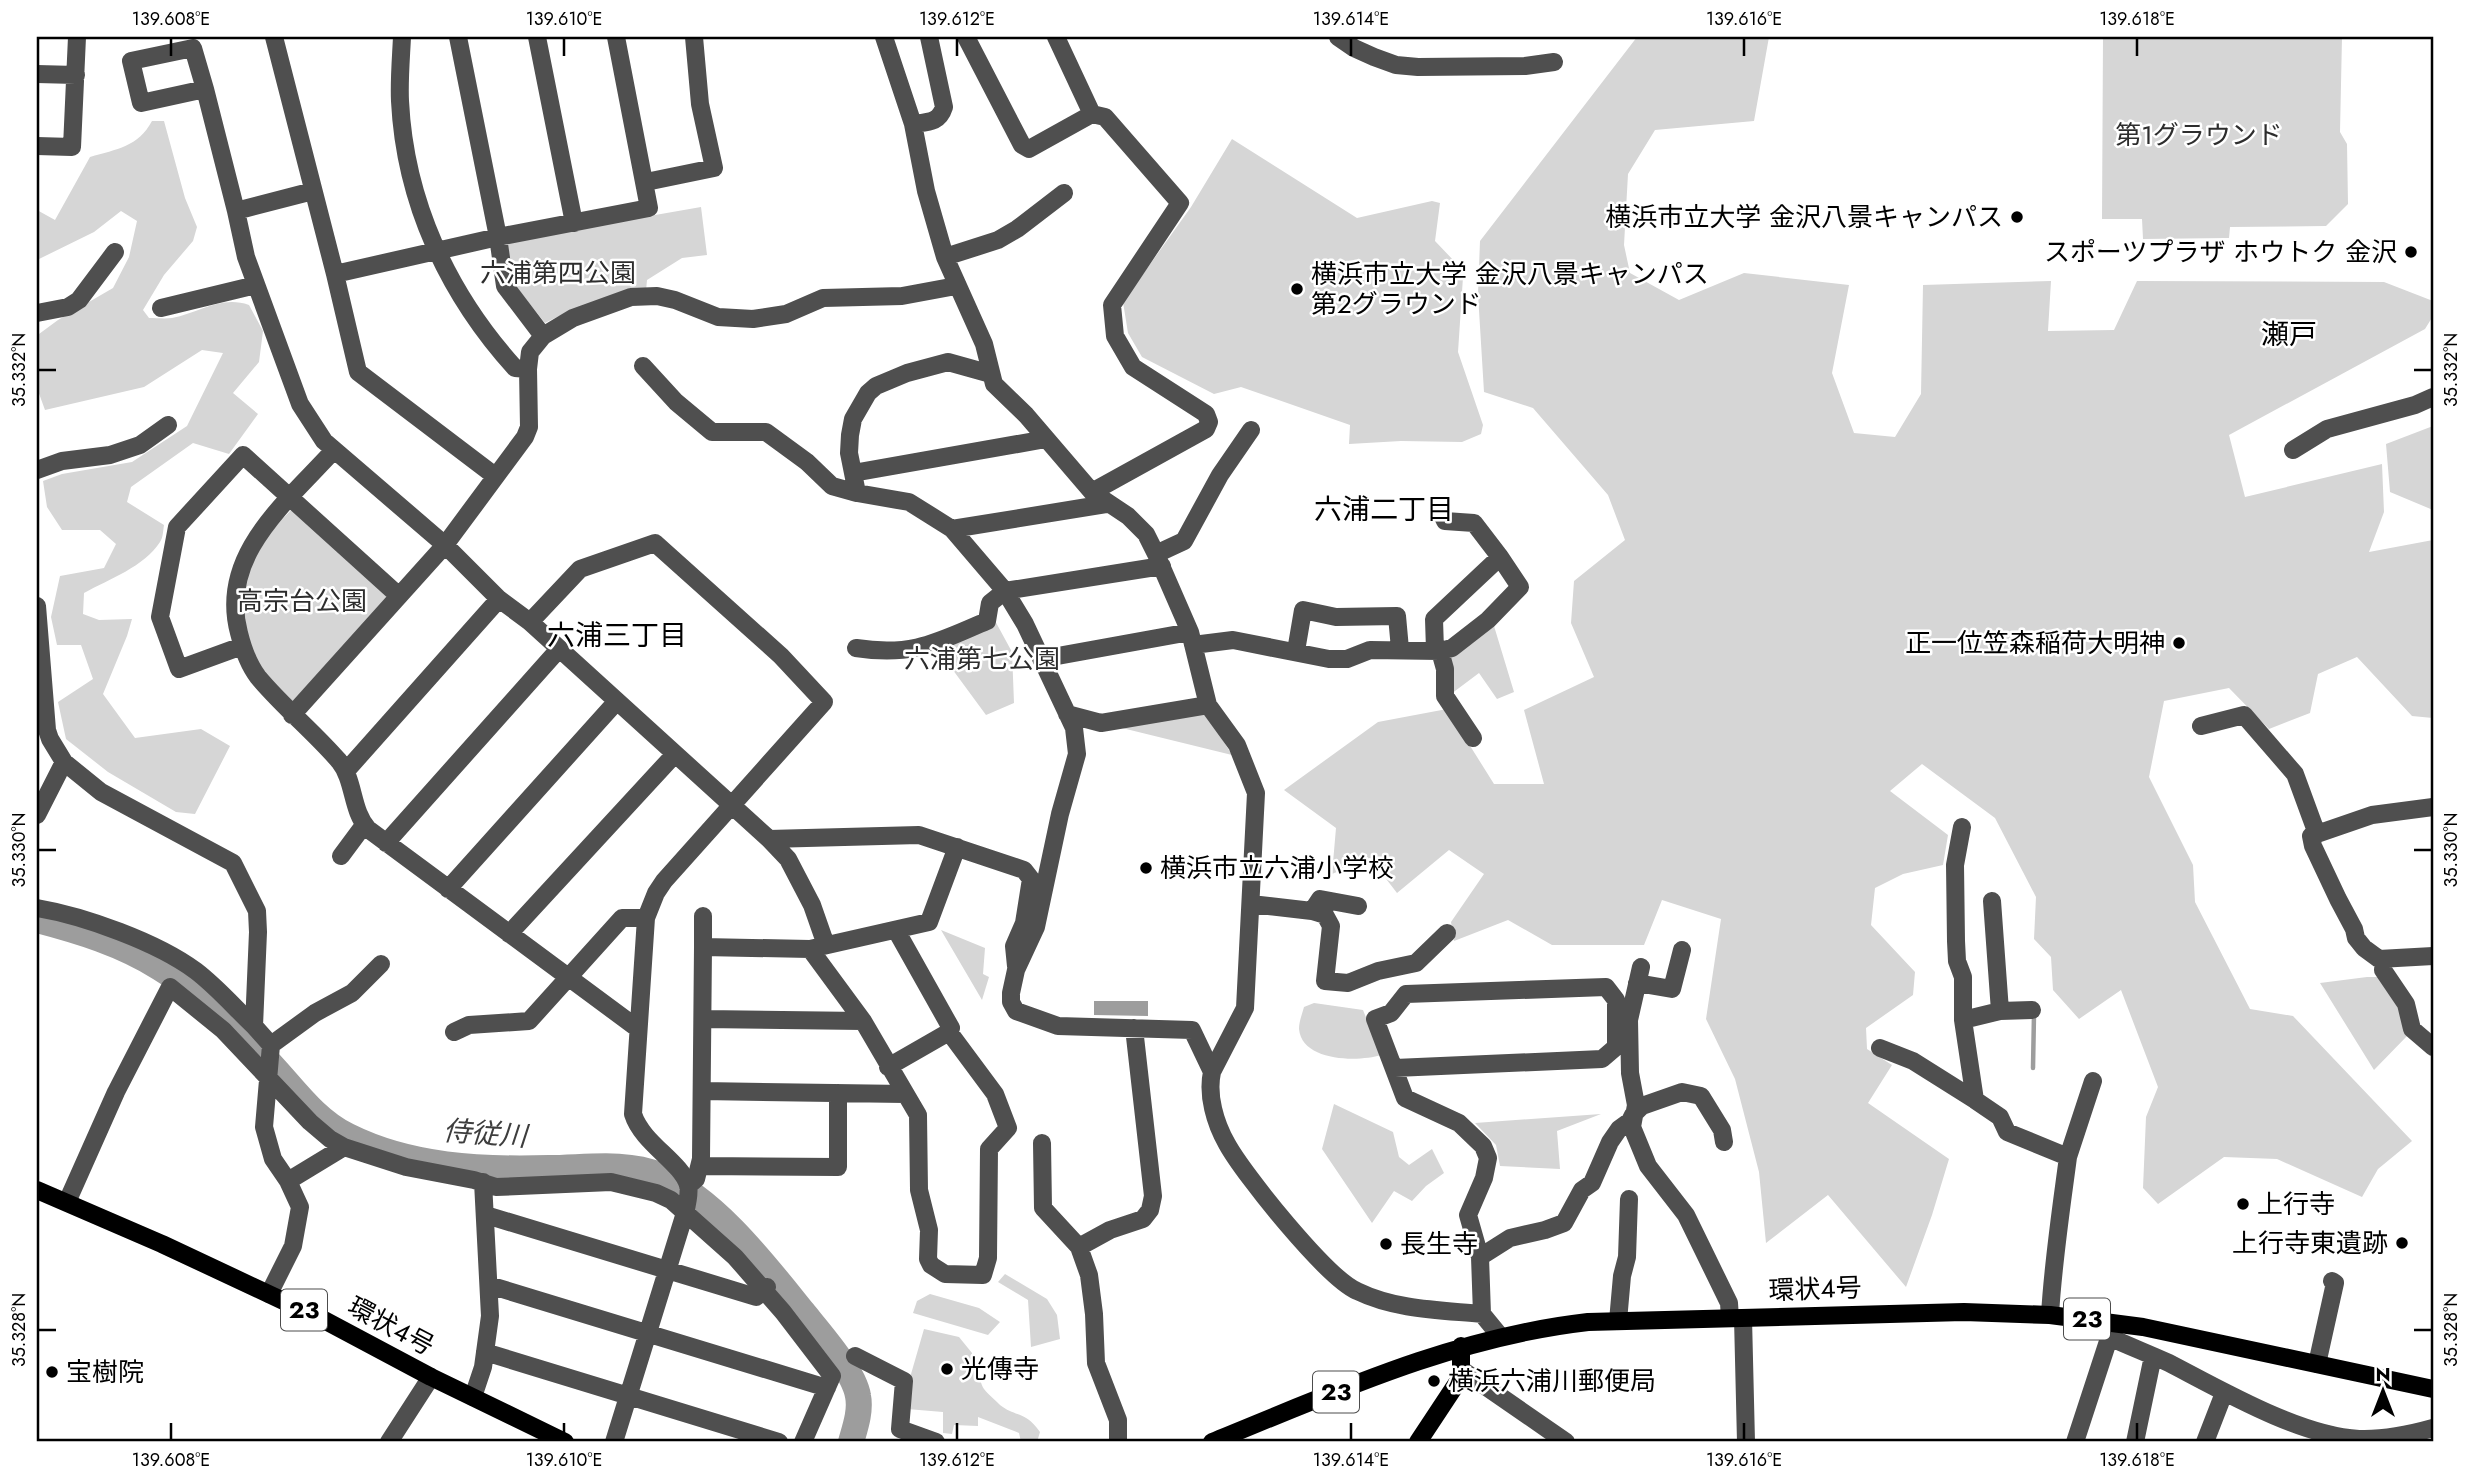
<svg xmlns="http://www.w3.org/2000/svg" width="2470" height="1479" font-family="Jost,'Noto Sans JP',sans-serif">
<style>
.green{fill:#d6d6d6}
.water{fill:#9d9d9d}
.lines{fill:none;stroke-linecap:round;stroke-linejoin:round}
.stream{stroke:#9d9d9d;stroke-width:4.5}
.river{stroke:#9d9d9d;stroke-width:26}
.minor{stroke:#4f4f4f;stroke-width:18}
.major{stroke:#000;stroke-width:18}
.ticks{fill:none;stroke:#000;stroke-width:2.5}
.poi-dot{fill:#000;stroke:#fff;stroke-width:2.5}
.labels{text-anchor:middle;stroke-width:5;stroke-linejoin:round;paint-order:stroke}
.shield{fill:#fff;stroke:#4c4c4c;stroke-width:2}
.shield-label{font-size:24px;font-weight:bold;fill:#000}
.park-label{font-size:26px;fill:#2d2d2d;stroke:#fff}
.poi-label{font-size:26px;fill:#000;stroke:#fff;text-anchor:start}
.street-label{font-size:26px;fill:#000;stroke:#fff}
.neighbourhood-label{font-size:28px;fill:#000;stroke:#fff}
.water-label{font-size:28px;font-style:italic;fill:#3e3e3e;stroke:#fff}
.neatline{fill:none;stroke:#000;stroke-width:2.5}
.ticks-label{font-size:18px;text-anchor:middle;fill:#000}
</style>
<rect width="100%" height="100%" fill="#fff"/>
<path class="green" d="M1637,37H1769L1754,121L1655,130L1628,174L1624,245L1630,273L1679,300L1744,273L1849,285L1832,373L1854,433L1895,437L1921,394L1923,285L2051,281L2048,331L2114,330L2137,281L2384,282L2433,301V316L2425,329L2229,435L2245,497L2382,464L2384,512L2369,552L2433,540V718L2412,716L2357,657L2318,674L2310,713L2269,729L2229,688L2164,701L2149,777L2193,865L2195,902L2250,1009L2293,1016L2412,1141L2378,1169L2362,1197L2277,1159L2224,1157L2158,1204L2143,1188L2146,1117L2158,1087L2121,990L2079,1019L2053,990L2051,957L2034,939L2036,897L1995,818L1922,764L1890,791L1948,835L1943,865L1903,874L1875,888L1871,925L1915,972L1913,995L1866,1028L1867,1049L1892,1065L1868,1103L1949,1159L1932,1215L1906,1287L1828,1195L1766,1243L1759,1172L1735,1079L1706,1019L1721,919L1662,900L1644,945H1552L1508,920L1454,941L1451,922L1484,874L1449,850L1397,893L1370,858L1332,874L1336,828L1284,790L1378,722L1447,709L1494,784H1544L1524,710L1594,677L1571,623L1574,581L1625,540L1608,495L1533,408L1484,392L1478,294L1480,241Z
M2103,37H2342L2340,132L2347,144L2348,204L2326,226L2230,227L2229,238L2143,239L2142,219H2102Z
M152,121H164L185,198L197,227L193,241L164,275L143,310L149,318C156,318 165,319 172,318C199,313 221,295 249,305L263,331L259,362L233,393L258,414L229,454L193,443L131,487L127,502L164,525C163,531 163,538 160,542C144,567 109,579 84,593L83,614L99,620L132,619L127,636L103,694L135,738L201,729L230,746L195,814L176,812L108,772L66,739L58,702L93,679L81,645H57L51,617L60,576L104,568L116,544L100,530H62L47,507L43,481L62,474L132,462L187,426L223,353L202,350L144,387L45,410L37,388V345L39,334L58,320L113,288L129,257L137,221L121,211L94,232L37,260V210L55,220L90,157C117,149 138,147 152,121Z
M1232,139L1357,218L1432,201L1440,203L1435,241L1456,263L1463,277L1458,352L1483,425L1481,434L1462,442L1401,441L1349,444L1350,425L1241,387L1214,394L1142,357L1128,333L1123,302L1191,207Z
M701,207L707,255L682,258L647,280L646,291C611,298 577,306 545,323L514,284L506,241Z
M2433,426V510L2390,492L2386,444Z
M292,509L389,596L290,704C275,686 259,668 249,646C236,615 242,574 260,546C268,533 281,521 292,509Z
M993,617L1012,652L1014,703L986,715L936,647Z
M1494,626L1514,692L1497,699L1479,673L1451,694L1450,658Z
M1204,710L1232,755L1122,728Z
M941,930L985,948L983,974L989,977L982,1000Z
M2367,977H2380L2401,1007L2408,1035L2374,1070L2320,983Z
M1314,1003L1363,1010L1381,1055C1359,1062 1302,1062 1299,1029C1299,1022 1302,1014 1304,1007Z
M1334,1104L1393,1132L1399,1157L1409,1165L1432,1149L1444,1173L1426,1186L1412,1201L1394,1191L1372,1223L1322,1149Z
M1601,1114L1557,1131L1560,1169L1500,1166L1496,1145L1475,1123Z
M1005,1274L1047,1299L1057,1315L1060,1339L1031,1347L1028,1300L998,1282Z
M930,1294L979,1308L1000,1322L988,1335L913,1313L917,1301Z
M924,1329L959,1337L972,1353L971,1366C983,1375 978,1379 984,1389C988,1394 995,1400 1000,1405C1015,1417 1026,1411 1040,1432L1037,1442H1021L1019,1433L978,1417V1426L954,1425L952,1434L943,1433V1412L907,1409L909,1381Z"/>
<path class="water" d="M1094,1001H1148V1016L1094,1015Z"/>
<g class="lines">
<path class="stream" d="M2033,1068L2034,1014"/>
<path class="river" d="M37,920C79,931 122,944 160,968C188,985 212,1010 236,1032C244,1040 253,1045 260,1053C289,1081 311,1118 348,1136C410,1167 481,1170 549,1168C584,1168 626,1161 659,1175C716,1200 765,1265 803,1312C819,1332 854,1371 858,1396C861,1411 855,1428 851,1442"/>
<path class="minor" d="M274,37L335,274L358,372L495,476
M458,37L498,237L505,286L543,336
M537,37L574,223
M884,37L913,124L926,191L945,257L984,344L994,384L1026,415L1092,492L1128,516L1146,534L1156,554L1190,632L1208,705L1237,745L1256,793L1245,1008L1212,1072C1207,1095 1215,1123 1227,1144C1244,1175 1327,1278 1357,1291C1396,1310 1440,1310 1482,1314
M966,37L1022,145L1029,149L1092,114
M1056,37L1092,114L1105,117L1180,203L1112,305L1115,336L1133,367L1206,414L1209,422L1206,429L1092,492
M1338,37L1354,48L1374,57L1396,65L1418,67L1525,66L1554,62
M37,74L76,75
M205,89L141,103L131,61L193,48L205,89L236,211L246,257L300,404L324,441L445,545L499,599L530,622L769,839L788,859L812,905L826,945
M913,124C928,122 939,123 944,107L929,37
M37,146L72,147L77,37
M646,182L714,168L700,104L694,37
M236,211L313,191
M945,257L998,240L1017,229L1064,193
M335,274L498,237L649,208L616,37
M161,308L256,285
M37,313L68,307L79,300L115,252
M643,366L676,402L712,432H766L807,462L832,486L857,493
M528,369L530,352L543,336L573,318L631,297L657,296L675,300L718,317L753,319L786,314L823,298L902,296L956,286
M991,374L948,362L907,373L876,386L868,393L853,419L850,435L849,453L857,493L909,502L952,529L1005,591L1025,624L1074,728L1077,754L1060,814L1036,927L1016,970L1011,993V1002L1016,1011L1058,1026L1192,1030L1212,1072
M334,450C287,502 218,555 239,633C243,649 248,664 258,677C283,707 314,732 339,761C355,781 351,810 368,829L637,1028
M2293,450L2327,429L2415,405L2433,397
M37,470L62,461L110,455L140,445L168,425
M853,473L1046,439
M1438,506L1445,521L1474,523L1500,557
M952,529L1106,504
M1156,554L1184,541L1220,475L1251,430
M37,606L47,730L50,739L64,762L101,792L233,863L257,911L258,932L254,1026L271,1045L264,1127L273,1159L288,1181L300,1207L293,1246L269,1294
M530,622L580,569L655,543L781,656L824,702L664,881L656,893L646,918L633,1114C642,1143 681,1162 688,1185C690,1193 687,1205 685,1213L614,1442
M1193,645L1233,640L1329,659H1347L1370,650L1440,651L1452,648L1488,620L1520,587L1500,557L1434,619L1435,650
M242,646L179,669L160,617L177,527L243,455L399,596
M856,648C913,657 937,642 987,621L990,603L1005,591L1162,566
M1296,651L1303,610L1336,617L1397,616L1400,649
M1440,651L1445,669V696L1473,738
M1041,659L1190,632
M1067,714L1101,723L1208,705
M292,715L445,545L525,437L529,427L528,369L515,368C448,294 405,202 400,101C399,80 401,58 402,37
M2201,726L2244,715L2295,774L2317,834
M346,771L499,599
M2433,807L2372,815L2311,836L2313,846L2338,899L2354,929L2356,938L2364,948L2379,959L2433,956
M37,815L64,762
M1962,827L1955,865L1956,941L1957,961L1963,977V1020L1975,1100L2000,1117L2007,1132L2068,1157C2061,1210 2053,1262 2050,1315
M769,839L919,835L1024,870L1031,879L1024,923L1014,946L1016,966
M386,843L559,649
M341,856L364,825
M448,889L617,701
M1251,904L1312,911L1325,915L1331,926L1325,981L1348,983L1378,971L1416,963L1447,933
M37,908C84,916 157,942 196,971C217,987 235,1008 254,1026
M1312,911L1320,899L1358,906
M896,930L951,1028L949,1032
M509,934L675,754
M703,947V916
M810,949L863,1021L918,1115L919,1190L929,1230L928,1259L931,1265L945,1274L983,1275L988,1258L989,1149L1008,1128L995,1094L949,1032L888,1067
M2384,959L2383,970L2406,1004L2412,1029L2433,1047
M1641,967L1629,1020L1630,1073L1636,1105L1632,1127L1648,1166L1686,1215L1729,1303L1730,1318
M1637,983L1672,989L1682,950
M2000,1011L2032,1010
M703,1019L863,1021
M1963,1020L2000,1011L1992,901
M454,1032L469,1025L529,1021L622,918H646
M271,1045L315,1013L352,993L381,964
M1880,1048L1913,1061L1975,1100
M1395,1068L1602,1059L1616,1047V1000L1606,987L1406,994L1391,1013L1375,1019L1405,1098L1459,1123L1483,1146L1488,1158L1484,1178L1468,1215L1480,1257L1482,1314L1500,1336
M702,1091L905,1094
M1042,1143L1043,1208L1079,1247
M2068,1157L2093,1081
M700,1166L838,1167V1093
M288,1181L344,1147
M688,1186L696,1179L701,1159L703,947L810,949L929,922L957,847
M67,1202L116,1092L170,987L223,1030L310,1122L330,1139L344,1147L406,1167L474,1180L496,1187L611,1182L656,1193L671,1200L735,1257L783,1312L832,1376L803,1442
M486,1215L756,1297L767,1287
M1480,1257L1510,1238L1545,1230L1564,1223L1582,1190L1592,1183L1610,1142L1619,1129L1630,1121L1633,1115L1642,1106L1682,1092L1701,1096L1722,1130L1724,1142
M489,1285L827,1388
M1743,1318L1746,1442
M1618,1321L1622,1276L1627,1257L1629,1199
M2109,1337C2129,1346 2149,1354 2169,1363C2221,1390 2300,1436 2359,1439C2385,1440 2408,1435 2433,1428
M485,1352L779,1442
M855,1356L904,1381L900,1429L936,1442
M2317,1364L2335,1283L2332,1281
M1462,1370L1566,1442
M473,1397L483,1367L490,1316L483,1182
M389,1442L431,1377
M1118,1442V1420L1096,1363L1094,1314L1089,1275L1079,1247L1110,1230L1143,1219L1150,1210L1153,1196L1134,1028
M2075,1442L2112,1329
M2135,1442L2153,1356
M2205,1442L2224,1393"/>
<path class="major" d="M37,1190L162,1244L324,1320L431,1377L565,1442
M1212,1442C1335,1392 1455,1337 1588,1322L1964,1312L2050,1315L2143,1327L2433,1389
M1418,1442L1461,1377V1346"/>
</g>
<path class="ticks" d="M171,38V56M564,38V56M957,38V56M1351,38V56M1744,38V56M2137,38V56M38,370H56M2414,370H2432M38,850H56M2414,850H2432M38,1330H56M2414,1330H2432M171,1423V1440M564,1423V1440M957,1423V1440M1351,1423V1440M1744,1423V1440M2137,1423V1440"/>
<g class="poi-dot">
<circle cx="2017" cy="217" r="7"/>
<circle cx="2411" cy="252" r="7"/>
<circle cx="1297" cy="289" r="7"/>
<circle cx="2179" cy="643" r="7"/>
<circle cx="1146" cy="868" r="7"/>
<circle cx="2243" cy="1204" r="7"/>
<circle cx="2402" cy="1243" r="7"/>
<circle cx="1386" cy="1244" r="7"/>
<circle cx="947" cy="1369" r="7"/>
<circle cx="52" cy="1372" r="7"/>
<circle cx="1434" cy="1381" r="7"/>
</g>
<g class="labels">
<g class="shield">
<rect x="281" y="1289.5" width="46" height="41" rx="5"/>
<rect x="2064" y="1298.5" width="46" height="41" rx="5"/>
<rect x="1313" y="1371.5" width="46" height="41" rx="5"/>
</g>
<g class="shield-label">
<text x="304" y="1318">23</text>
<text x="2087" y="1327">23</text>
<text x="1336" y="1400">23</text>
</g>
<g class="park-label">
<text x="2199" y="144">第1グラウンド</text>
<text x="558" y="282">六浦第四公園</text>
<text x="302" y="610">高宗台公園</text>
<text x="982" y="668">六浦第七公園</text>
</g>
<g class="poi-label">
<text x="2003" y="226" text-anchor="end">横浜市立大学 金沢八景キャンパス</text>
<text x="2397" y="261" text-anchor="end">スポーツプラザ ホウトク 金沢</text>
<text x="1311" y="283">横浜市立大学 金沢八景キャンパス<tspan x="1311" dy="30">第2グラウンド</tspan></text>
<text x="2165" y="652" text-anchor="end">正一位笠森稲荷大明神</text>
<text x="1160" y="877">横浜市立六浦小学校</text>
<text x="2257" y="1213">上行寺</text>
<text x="2388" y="1252" text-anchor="end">上行寺東遺跡</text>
<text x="1400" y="1253">長生寺</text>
<text x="961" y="1378">光傳寺</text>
<text x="66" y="1381">宝樹院</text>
<text x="1448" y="1390">横浜六浦川郵便局</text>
</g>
<g class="street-label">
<text transform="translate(1815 1289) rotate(-2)" y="9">環状4号</text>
<text transform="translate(391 1326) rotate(28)" y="9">環状4号</text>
</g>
<g class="neighbourhood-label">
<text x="2289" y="344">瀬戸</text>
<text x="1384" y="519">六浦二丁目</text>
<text x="617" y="645">六浦三丁目</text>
</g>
<g class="water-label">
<text transform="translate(485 1133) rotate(4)" y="10">侍従川</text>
</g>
</g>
<rect width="2470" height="1479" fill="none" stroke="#ffffff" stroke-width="77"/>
<g transform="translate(2383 1391)" stroke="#ffffff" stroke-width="5" paint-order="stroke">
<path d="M0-5L12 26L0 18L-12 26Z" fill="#000000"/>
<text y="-10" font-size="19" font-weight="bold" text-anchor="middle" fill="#000000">N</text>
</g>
<rect x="38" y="38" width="2394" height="1402" class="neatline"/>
<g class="ticks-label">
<text x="171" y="25">139.608°E</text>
<text x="564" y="25">139.610°E</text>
<text x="957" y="25">139.612°E</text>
<text x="1351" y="25">139.614°E</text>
<text x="1744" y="25">139.616°E</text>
<text x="2137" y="25">139.618°E</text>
<text transform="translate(19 370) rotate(-90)" y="6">35.332°N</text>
<text transform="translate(2451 370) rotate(-90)" y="6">35.332°N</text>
<text transform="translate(19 850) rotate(-90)" y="6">35.330°N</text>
<text transform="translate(2451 850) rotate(-90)" y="6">35.330°N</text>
<text transform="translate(19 1330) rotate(-90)" y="6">35.328°N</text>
<text transform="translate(2451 1330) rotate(-90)" y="6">35.328°N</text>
<text x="171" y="1466">139.608°E</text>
<text x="564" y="1466">139.610°E</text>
<text x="957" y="1466">139.612°E</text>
<text x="1351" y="1466">139.614°E</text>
<text x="1744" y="1466">139.616°E</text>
<text x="2137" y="1466">139.618°E</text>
</g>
</svg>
